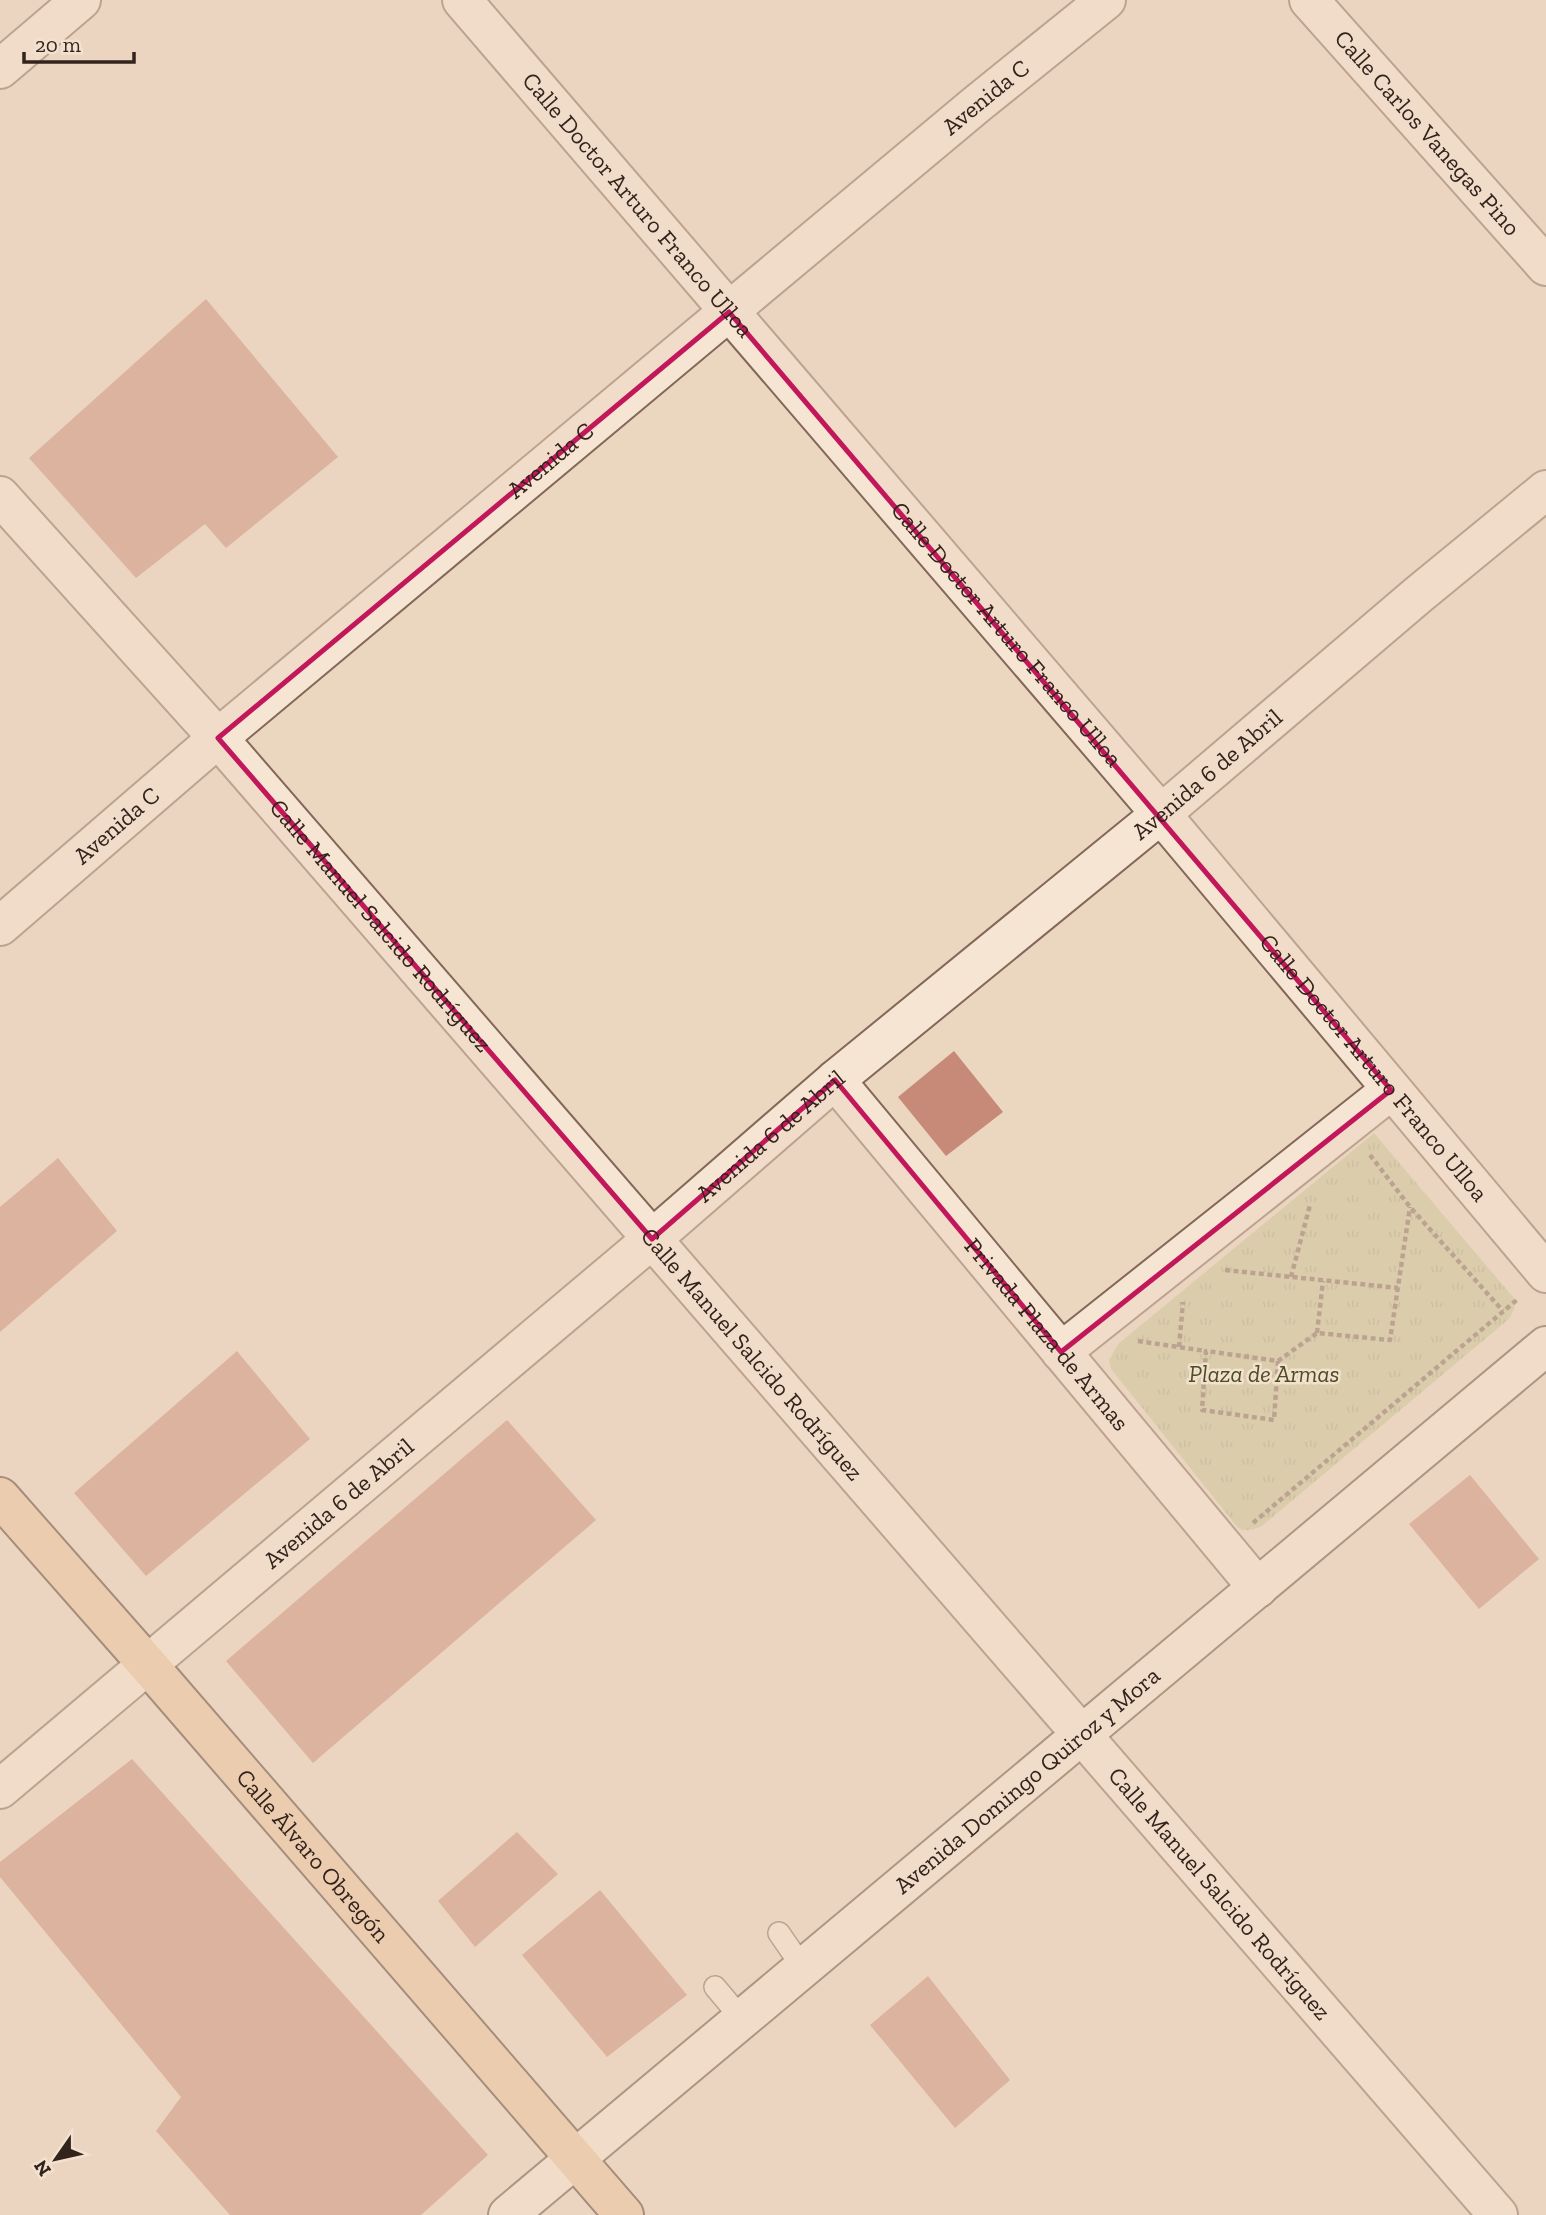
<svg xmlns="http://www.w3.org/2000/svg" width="1546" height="2215" font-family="'Zilla Slab',serif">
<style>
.grass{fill:url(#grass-tufts)}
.building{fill:#c78978}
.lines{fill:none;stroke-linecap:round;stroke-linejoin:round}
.lane-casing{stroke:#836759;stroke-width:24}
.street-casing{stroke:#836759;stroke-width:42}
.secondary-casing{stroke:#64493c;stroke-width:42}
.primary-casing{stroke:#50372d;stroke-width:42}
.path{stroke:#836759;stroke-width:4.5;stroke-dasharray:5 3.5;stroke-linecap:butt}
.lane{stroke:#f6e5d2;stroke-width:21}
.street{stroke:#f6e5d2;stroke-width:38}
.secondary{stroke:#f6e5d2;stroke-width:38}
.primary{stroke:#edc299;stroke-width:38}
.marked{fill:none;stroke:#c2185b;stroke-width:5;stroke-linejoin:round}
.labels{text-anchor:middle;stroke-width:5;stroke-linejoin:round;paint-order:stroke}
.street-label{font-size:24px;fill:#33231d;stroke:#f3e1cf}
.park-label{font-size:24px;font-style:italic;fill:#4c4e24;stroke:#f3e1cf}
</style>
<defs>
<pattern id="grass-tufts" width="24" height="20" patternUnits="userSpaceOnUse" patternTransform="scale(1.75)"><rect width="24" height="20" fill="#c8c495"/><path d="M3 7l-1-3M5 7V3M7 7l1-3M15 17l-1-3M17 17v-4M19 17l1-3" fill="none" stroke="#aca880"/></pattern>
</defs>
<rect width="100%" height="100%" fill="#ebd6c0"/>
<path class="grass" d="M1374,1133L1513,1297C1516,1307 1514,1311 1509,1319L1262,1526C1253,1530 1247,1532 1238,1528L1111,1369L1109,1360L1118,1344Z"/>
<path class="building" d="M206,299L338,457L226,548L205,524L136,578L29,458Z
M954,1051L1003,1112L946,1156L898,1097Z
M58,1158L117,1231L0,1332V1207Z
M237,1351L310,1439L146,1576L74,1493Z
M507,1420L596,1520L313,1763L226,1661Z
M1470,1475L1539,1559L1479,1609L1409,1524Z
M132,1759L488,2155L421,2215H230L156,2131L181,2097L0,1877V1862Z
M517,1832L558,1874L475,1947L438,1901Z
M600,1890L687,1995L607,2057L522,1955Z
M928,1976L1010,2080L955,2128L870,2025Z"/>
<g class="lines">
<g class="lane-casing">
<path id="lane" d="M779,1933L803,1968
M715,1987L742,2019"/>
</g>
<g class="street-casing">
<g id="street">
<path id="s1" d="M462,0L1161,814L1546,1273"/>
<path id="s2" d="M1309,0L1546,266"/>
<path d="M0,69L81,0"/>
<path id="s3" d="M0,496L218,738L1498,2215"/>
<path id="s4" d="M0,926L218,738L977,104L1106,0"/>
<path id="s5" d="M835,1080L1258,1588"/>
<path d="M1061,1352L1391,1090"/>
<path id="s6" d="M0,1789L652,1239L835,1080L1161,814L1418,595L1546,490"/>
</g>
</g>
<g class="secondary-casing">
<g id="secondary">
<path id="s7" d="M508,2215L1546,1346"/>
</g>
</g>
<g class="primary-casing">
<g id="primary">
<path id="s8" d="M0,1497L148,1665L624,2215"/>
</g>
</g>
<path class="path" d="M1370,1155L1410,1207L1503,1311
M1225,1270L1398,1288
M1291,1277L1310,1205
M1317,1333L1323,1281
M1138,1341L1206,1351
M1179,1347L1183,1302
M1278,1361L1274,1420L1202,1410L1206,1351L1278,1361L1317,1333L1390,1340L1410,1207
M1253,1523L1519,1298"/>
<use href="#lane" class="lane"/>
<use href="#street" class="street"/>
<use href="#secondary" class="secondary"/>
<use href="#primary" class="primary"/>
</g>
<path d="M0 0H1546V2215H0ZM729,312L1391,1090L1061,1352L835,1080L652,1239L218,738Z" fill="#ebd6c0" fill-opacity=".55" fill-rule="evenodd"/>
<path class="marked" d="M729,312L1391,1090L1061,1352L835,1080L652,1239L218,738Z"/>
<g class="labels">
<g class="street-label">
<text dy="8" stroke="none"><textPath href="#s4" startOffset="1288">Avenida C</textPath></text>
<text dy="8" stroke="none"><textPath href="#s2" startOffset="178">Calle Carlos Vanegas Pino</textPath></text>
<text dy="8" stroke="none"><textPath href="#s1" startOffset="270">Calle Doctor Arturo Franco Ulloa</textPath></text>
<text dy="8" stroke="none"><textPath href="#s4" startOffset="721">Avenida C</textPath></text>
<text dy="8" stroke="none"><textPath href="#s1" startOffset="836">Calle Doctor Arturo Franco Ulloa</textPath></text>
<text dy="8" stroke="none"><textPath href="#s6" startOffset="1577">Avenida 6 de Abril</textPath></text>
<text dy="8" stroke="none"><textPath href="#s4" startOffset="154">Avenida C</textPath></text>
<text dy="8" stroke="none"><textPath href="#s3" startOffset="574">Calle Manuel Salcido Rodríguez</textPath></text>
<text dy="8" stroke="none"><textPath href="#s1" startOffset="1404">Calle Doctor Arturo Franco Ulloa</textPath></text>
<text dy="8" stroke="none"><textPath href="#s6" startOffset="1010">Avenida 6 de Abril</textPath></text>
<text dy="8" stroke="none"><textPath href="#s5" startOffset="331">Privada Plaza de Armas</textPath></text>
<text dy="8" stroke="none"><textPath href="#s3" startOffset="1141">Calle Manuel Salcido Rodríguez</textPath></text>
<text dy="8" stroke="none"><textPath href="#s6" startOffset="443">Avenida 6 de Abril</textPath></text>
<text dy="8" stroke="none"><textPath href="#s7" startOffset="677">Avenida Domingo Quiroz y Mora</textPath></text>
<text dy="8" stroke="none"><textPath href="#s8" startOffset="476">Calle Álvaro Obregón</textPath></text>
<text dy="8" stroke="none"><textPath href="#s3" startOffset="1855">Calle Manuel Salcido Rodríguez</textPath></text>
</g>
<g class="park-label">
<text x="1264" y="1382">Plaza de Armas</text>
</g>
</g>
<g transform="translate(56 2159) rotate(236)" stroke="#f3e1cf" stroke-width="5" paint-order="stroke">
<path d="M0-5L12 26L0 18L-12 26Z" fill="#33231d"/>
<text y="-10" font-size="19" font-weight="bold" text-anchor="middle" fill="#33231d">N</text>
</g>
<path d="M24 52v10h110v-10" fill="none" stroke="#33231d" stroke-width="3.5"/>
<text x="35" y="52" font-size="21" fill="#33231d" stroke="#f3e1cf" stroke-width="5" paint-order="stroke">20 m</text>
</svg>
